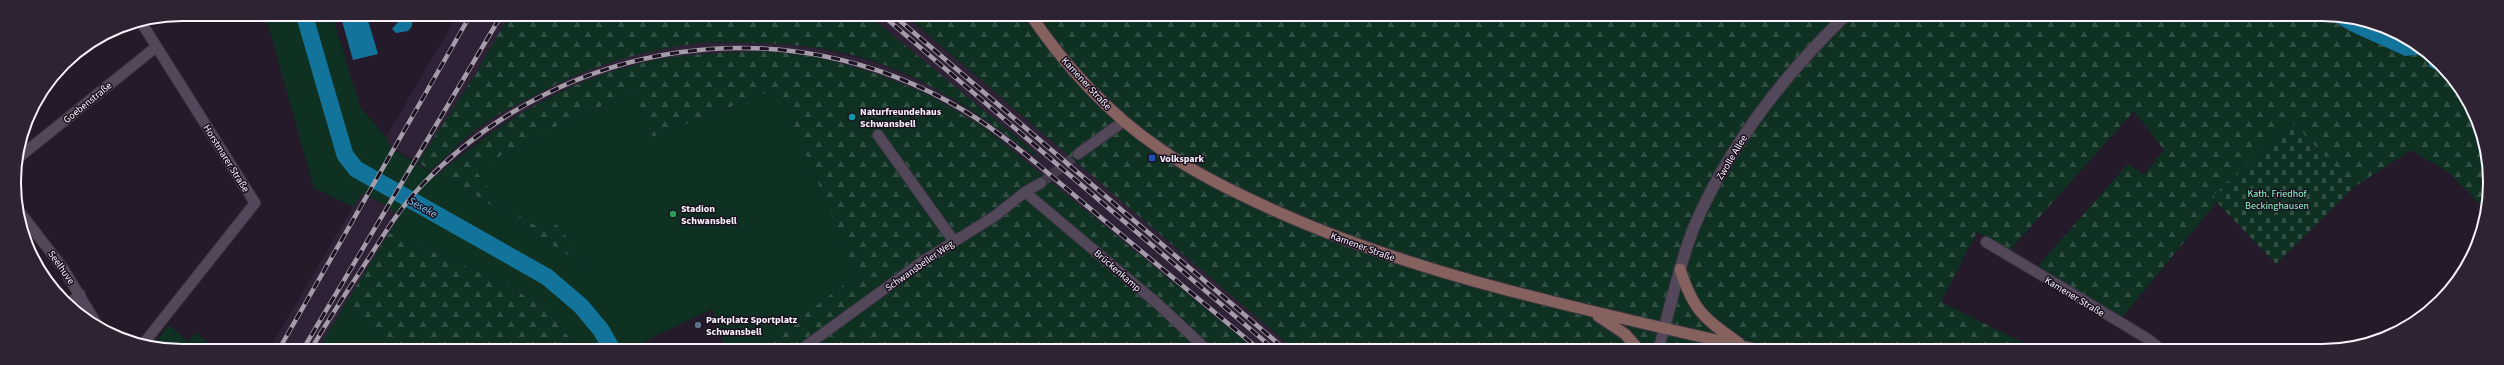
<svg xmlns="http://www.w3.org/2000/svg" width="2504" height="365" font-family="'Source Sans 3',sans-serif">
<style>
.built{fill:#2f2237}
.green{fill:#0e3122}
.forest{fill:url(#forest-firs)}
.cemetery{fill:url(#cemetery-stones)}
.water{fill:#12749b}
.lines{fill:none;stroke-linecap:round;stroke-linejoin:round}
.river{stroke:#12749b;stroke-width:17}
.minor-tunnel{stroke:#443a4a;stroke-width:10;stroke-dasharray:10 5;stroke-linecap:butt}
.minor-casing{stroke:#3c3441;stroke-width:12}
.tertiary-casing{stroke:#3c3441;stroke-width:13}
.secondary-casing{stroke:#3c3441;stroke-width:13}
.minor{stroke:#53485a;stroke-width:10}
.tertiary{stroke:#53485a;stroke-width:11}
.secondary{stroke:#85625d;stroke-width:11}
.rail-casing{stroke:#a49ca9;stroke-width:4.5}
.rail{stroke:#1b1120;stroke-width:3;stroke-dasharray:9;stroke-linecap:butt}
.culture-dot{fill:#0f9aa8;stroke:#1b1120;stroke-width:1.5}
.transit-dot{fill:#1a4fb4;stroke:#1b1120;stroke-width:1.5}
.leisure-dot{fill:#2e9e5b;stroke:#1b1120;stroke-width:1.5}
.service-dot{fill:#5c6f8a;stroke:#1b1120;stroke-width:1.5}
.labels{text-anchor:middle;stroke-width:3;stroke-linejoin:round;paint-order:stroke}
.street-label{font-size:10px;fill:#f8f2fd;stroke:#1b1120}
.poi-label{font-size:10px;font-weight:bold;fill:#f8f2fd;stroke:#1b1120;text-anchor:start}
.park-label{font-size:10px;fill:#8dfcc8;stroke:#1b1120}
.water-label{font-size:11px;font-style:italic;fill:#7ecbf2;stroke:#1b1120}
.rim{fill:none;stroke:#f8f2fd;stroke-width:2}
</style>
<defs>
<pattern id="forest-firs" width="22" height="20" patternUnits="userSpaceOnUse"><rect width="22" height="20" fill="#0e3122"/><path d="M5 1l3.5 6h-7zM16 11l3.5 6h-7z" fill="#324f43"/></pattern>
<pattern id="cemetery-stones" width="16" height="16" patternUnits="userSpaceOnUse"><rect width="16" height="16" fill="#0e3122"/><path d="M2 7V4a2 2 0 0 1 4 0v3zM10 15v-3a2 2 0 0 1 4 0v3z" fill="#324f43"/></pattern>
</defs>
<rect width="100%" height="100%" fill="#241a2a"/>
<path class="built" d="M458,14H510L475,75L418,162L390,147L386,137Z
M867,14H904L1296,351H1257L985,128L929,95L874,73L818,57L764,51L697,54L638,63L562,90L507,121L473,144L436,176L430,171L476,130L515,105L565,79L597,65L633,55L695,43H768L815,48L872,61L930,85L1001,130L1034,156L1036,153Z
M363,193L390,208L399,218L317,351H268L353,207Z"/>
<path class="green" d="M265,14H332L360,107L386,137L390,147L436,176L457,183L594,272L600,279L557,225L547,234L500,203L474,170L550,129L633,92L653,137L778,88L857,275L810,310L763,351H726L712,309L645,341L648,351H581L543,307L502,282L389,233L399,218L390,208L363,193L353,207L314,188Z
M344,306L367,321L387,351H317Z
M169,325L188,342L196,333L218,351H171L153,346Z"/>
<path class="forest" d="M510,14H867L1036,153L1034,156C985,117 932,81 873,61C834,48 789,43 747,43C730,43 711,41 694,44C635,52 591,66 539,93C517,104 494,116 475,130C460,143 445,158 430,171L418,162L475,75Z
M904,14H2321L2350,31L2405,56L2425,54L2433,60L2428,66L2453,79L2481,129L2490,194L2486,210L2448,172L2411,150L2354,187L2292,122L2212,197L2216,203L2120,320L2036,268L2128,164L2144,175L2164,150L2134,111L2009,251L1977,232L1941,302L2040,351H1694L1676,344L1675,351H1296Z
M764,51L818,57L874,73L929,95L985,128L1257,351H763L810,310L857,275L778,88L653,137L633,92L550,129L475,170L500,203L547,233L556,224L605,284L594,272L457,183L436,176C496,125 560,83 638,64C679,53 722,53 764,51Z
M389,233L502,282L543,307L581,351H387L367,321L344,306Z"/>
<path class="cemetery" d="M2292,122L2354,187L2276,264L2212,197Z"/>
<path class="water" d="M340,14H366L378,54L353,60Z
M405,14H413L412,26L408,31L396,33L392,29Z
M2321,14H2333L2396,31L2425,54L2405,56L2350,31Z
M2433,60L2448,72L2453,79L2428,66Z"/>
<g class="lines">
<path class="river" d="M304,14L345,155L356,169L547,277L581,306L601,330L613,351"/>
<path class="minor-tunnel" d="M1041,183L1078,154"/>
<g class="minor-casing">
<path id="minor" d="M141,22L255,203L144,343
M878,135L953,240
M1078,154L1124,121
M18,158L156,47
M1025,192L1158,304L1208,351
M19,211L63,268L98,326
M1986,242L2148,339L2163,351
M69,304L80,294
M799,351L923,261L995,216L1025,192L1041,183
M1658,351L1664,329"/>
</g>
<g class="tertiary-casing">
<path id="tertiary" d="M1664,329C1673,295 1681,260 1694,227C1729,145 1783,76 1847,14"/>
</g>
<g class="secondary-casing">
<path id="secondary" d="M1030,14C1064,65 1109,114 1159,148C1196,174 1238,194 1280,213C1433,281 1600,312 1762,351
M1680,269C1693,310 1704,319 1739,343
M1598,316L1625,334L1640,351"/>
</g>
<use href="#minor" class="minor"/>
<use href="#tertiary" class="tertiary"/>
<use href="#secondary" class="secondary"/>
<g class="rail-casing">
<path id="rail" d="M881,14L1276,351
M892,14L1287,351
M278,351L471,14
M302,351L502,14
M310,351C328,320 348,290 367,261C384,234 400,208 422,185C564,37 787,4 963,110C1010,138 1051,176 1093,211C1149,258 1205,304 1261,351"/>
</g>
<use href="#rail" class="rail"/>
</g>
<circle class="culture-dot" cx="852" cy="117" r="4"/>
<rect class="transit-dot" x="1148" y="154" width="8" height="8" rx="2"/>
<circle class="leisure-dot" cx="673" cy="214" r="4"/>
<circle class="service-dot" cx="698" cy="325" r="4"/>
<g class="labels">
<g class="street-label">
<text transform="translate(1087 83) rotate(47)" y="4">Kamener Straße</text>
<text transform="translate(87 102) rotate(-39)" y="4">Goebenstraße</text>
<text transform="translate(1731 157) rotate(-59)" y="4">Zwolle Allee</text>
<text transform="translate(227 158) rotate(58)" y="4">Horstmarer Straße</text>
<text transform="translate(1363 246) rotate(20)" y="4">Kamener Straße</text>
<text transform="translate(919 265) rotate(-35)" y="4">Schwansbeller Weg</text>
<text transform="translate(62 267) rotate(55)" y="4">Seelhuve</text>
<text transform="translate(1118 270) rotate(41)" y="4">Brückenkamp</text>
<text transform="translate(2075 296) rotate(31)" y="4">Kamener Straße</text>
</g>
<g class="poi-label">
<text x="860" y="115">Naturfreundehaus<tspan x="860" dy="12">Schwansbell</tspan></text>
<text x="1160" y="162">Volkspark</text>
<text x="681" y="212">Stadion<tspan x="681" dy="12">Schwansbell</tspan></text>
<text x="706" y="323">Parkplatz Sportplatz<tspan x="706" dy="12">Schwansbell</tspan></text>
</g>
<g class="park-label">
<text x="2277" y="197">Kath. Friedhof<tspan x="2277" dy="12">Beckinghausen</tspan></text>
</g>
<g class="water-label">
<text transform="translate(423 207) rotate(29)" y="4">Seseke</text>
</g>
</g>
<path d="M0 0H2504V365H0ZM182 21H2322A161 161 0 0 1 2483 182V183A161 161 0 0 1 2322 344H182A161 161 0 0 1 21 183V182A161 161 0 0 1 182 21Z" fill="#2d2332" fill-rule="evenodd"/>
<path class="rim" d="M182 21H2322A161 161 0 0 1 2483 182V183A161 161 0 0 1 2322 344H182A161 161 0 0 1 21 183V182A161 161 0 0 1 182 21Z"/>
</svg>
